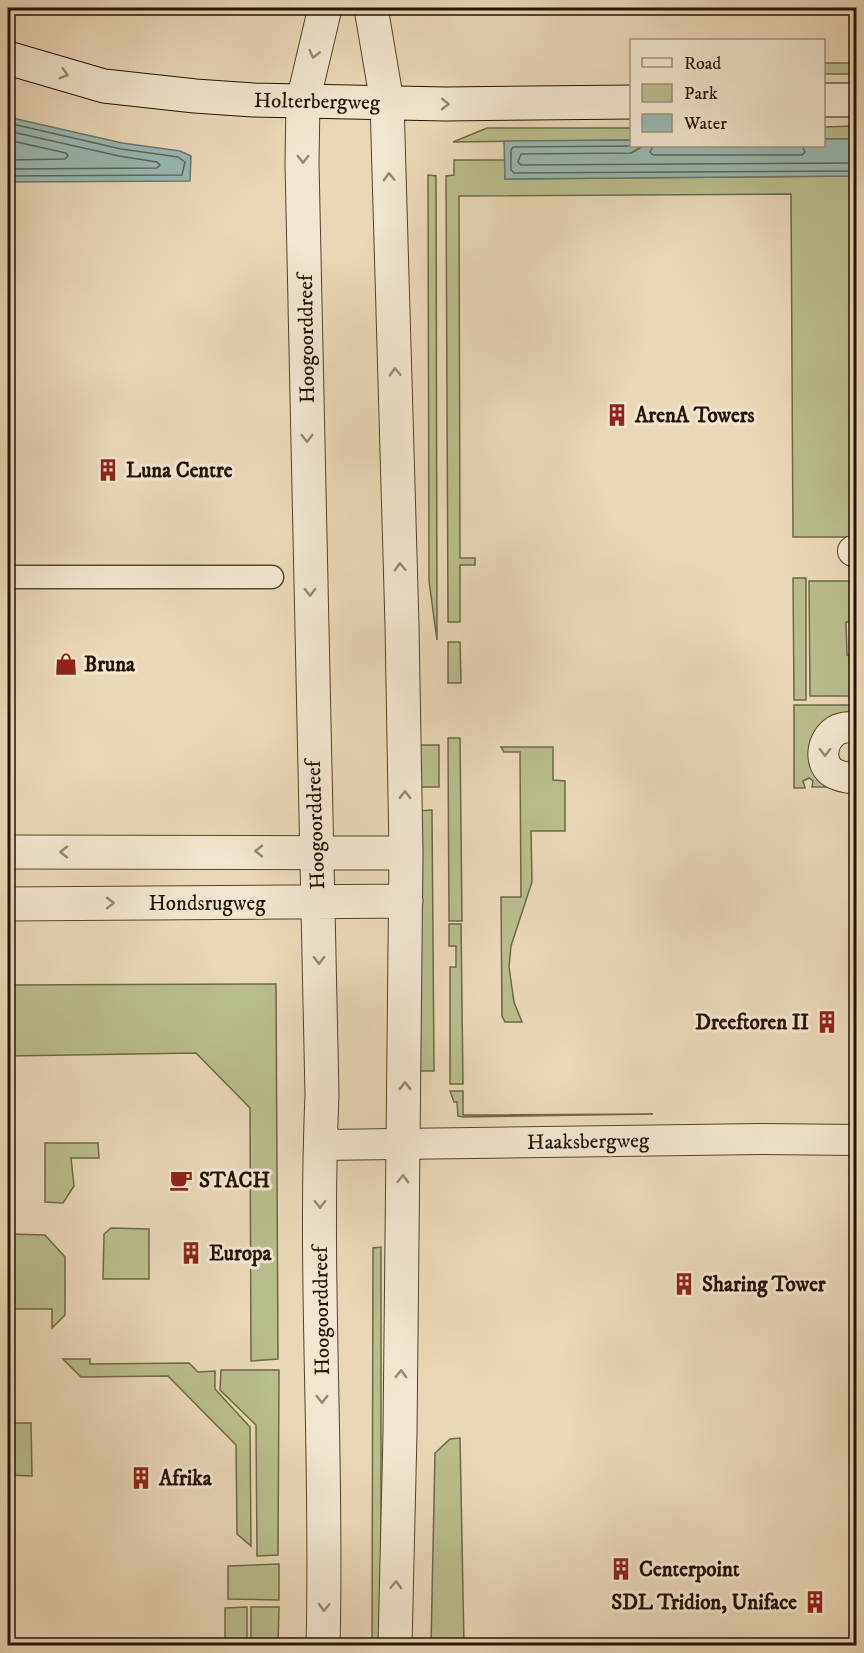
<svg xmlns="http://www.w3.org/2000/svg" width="864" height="1653" font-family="'IM FELL DW Pica',serif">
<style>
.green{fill:#b9be8c;stroke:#6e6946;stroke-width:1.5}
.water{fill:#99b9b4;stroke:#6a776c;stroke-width:1.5}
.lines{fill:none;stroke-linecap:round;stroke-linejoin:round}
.shore{stroke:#5e665a;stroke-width:1.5}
.pedestrian-casing{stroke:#54452e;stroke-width:25}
.minor-casing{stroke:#54452e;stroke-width:32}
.tertiary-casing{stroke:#54452e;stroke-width:35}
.secondary-casing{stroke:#231400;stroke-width:35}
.pedestrian{stroke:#f1e6d0;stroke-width:22}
.minor{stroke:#f1e6d0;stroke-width:30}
.tertiary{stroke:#f1e6d0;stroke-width:33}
.secondary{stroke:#f1e6d0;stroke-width:33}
.oneway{stroke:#948872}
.labels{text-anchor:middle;stroke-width:6;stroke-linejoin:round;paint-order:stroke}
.street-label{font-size:21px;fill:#231400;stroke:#f1e6d0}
.poi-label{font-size:21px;font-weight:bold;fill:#231400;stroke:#f1e6d0;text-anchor:start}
</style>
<rect width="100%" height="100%" fill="#e9d8b7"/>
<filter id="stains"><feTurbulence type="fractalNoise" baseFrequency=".00333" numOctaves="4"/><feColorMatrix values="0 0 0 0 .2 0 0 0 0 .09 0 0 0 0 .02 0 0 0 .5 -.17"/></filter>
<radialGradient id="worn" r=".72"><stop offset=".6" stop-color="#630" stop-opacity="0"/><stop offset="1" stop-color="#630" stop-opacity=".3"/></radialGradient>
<path class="green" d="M824,63H856V74H824Z
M856,126V139H824V127Z
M487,128H631V140L453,142Z
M454,160H505V179L856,176V541L848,537H793L791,194L459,196L460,558H475V565H460V622H448L446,176L454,175Z
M428,175L436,176L437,640L429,581Z
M793,578H806V700H794Z
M809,581H856V622H846L847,655H856V696H810Z
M448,642H460L461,683H448Z
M794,705H856V721L822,734L856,787H812L813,781L809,778L803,781L805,788H794Z
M448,738H460L462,921H449Z
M417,745H439V787H417Z
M501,747H553V780L565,781V831H531L532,882L511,946L509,967L514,1002L522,1022H505L502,1016L501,897H521L520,752H504Z
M432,810L434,1071H418L417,811Z
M449,924H461L463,1084H450V967H456V946H449Z
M276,984L278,1359L251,1361L250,1108L196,1053L8,1056V985Z
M450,1091H463V1115L653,1114L463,1117L458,1116L457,1102H454Z
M45,1143H98L99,1158H71L74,1186L63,1203L45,1202Z
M111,1228L149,1229V1279H103L104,1234Z
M8,1234L45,1235L65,1257V1315L52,1328V1309H8Z
M381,1247V1645L372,1646L373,1248Z
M63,1359H90V1364L189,1363L198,1372L215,1371V1389L250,1427L251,1546L237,1534L236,1445L168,1376L81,1377Z
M221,1370H279L278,1555L257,1556L256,1425L220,1390Z
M8,1423H31L32,1476L8,1475Z
M460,1438L464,1645H431L435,1453L450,1439Z
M279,1564V1600L228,1599V1566Z
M247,1607V1645H225V1608Z
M251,1607H279L278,1645H251Z"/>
<path class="water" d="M8,117L122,143L180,151L191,156L190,181L8,182Z
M824,139H856V176L505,179L504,141L631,140L632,146H824Z"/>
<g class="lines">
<path class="shore" d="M8,123L121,149L178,157L185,162L182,175L8,176
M8,131L119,156L157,162L160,165L157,168L8,169
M8,140L66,153L68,156L65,159L8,160
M632,146L513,147L511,150V170L514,173L856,171
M643,146L631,153L521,154L518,162L521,165L856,163
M653,146L650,152L653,155H802L805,152L802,146"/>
<g class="pedestrian-casing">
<path id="pedestrian" d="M8,577H272"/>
</g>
<g class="minor-casing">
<path id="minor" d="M853,551H856
M856,727C849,727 840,727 834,732C821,742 819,764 833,773C840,777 849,778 856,779
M320,1145L761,1139L856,1140"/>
</g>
<g class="tertiary-casing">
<path id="tertiary" d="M371,8L387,102L402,625L406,853L400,1433L395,1646
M8,852L406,853
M8,904L406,901
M323,1646C328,1462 314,1278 322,1095L302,163L303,101L325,8"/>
</g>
<g class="secondary-casing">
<path id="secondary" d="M8,58L104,86L195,96L253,100L445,104L632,102
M824,100H856"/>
</g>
<use href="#pedestrian" class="pedestrian"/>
<use href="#minor" class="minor"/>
<use href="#tertiary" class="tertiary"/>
<use href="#secondary" class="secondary"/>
</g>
<defs><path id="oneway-chevron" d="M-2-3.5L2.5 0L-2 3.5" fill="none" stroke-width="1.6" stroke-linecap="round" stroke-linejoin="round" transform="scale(1.5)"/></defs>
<g class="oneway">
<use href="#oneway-chevron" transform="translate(314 54) rotate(103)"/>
<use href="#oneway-chevron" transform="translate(64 74) rotate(16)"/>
<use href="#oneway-chevron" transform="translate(445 104) rotate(1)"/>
<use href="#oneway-chevron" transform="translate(303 159) rotate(90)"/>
<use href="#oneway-chevron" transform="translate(389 177) rotate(-92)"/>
<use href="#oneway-chevron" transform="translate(395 372) rotate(-92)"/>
<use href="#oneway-chevron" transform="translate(307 438) rotate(89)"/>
<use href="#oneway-chevron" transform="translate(400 567) rotate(-92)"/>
<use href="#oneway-chevron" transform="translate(310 592) rotate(89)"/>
<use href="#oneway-chevron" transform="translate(825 752) rotate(91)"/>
<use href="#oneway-chevron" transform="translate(405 795) rotate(-91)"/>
<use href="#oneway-chevron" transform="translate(259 851) rotate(180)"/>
<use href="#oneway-chevron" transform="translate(64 852) rotate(180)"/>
<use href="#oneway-chevron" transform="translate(110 903)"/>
<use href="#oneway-chevron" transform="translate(319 960) rotate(89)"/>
<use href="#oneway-chevron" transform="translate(405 1086) rotate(-90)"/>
<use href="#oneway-chevron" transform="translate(403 1179) rotate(-88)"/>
<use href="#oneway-chevron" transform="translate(320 1204) rotate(90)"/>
<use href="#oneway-chevron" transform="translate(401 1374) rotate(-89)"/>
<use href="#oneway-chevron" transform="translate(322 1399) rotate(89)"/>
<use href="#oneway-chevron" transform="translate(396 1585) rotate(-88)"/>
<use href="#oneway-chevron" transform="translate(324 1607) rotate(92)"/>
</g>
<defs>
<g id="building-bare" transform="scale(1.8)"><path d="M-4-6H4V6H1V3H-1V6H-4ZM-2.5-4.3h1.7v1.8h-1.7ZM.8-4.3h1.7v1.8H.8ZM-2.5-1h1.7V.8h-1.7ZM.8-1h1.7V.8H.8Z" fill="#8f2418" stroke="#f1e6d0" stroke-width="2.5" paint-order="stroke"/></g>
<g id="shop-bare" transform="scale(1.8)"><path d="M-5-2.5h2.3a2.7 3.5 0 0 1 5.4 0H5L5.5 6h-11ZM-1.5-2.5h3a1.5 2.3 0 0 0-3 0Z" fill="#8f2418" stroke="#f1e6d0" stroke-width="2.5" paint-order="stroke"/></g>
<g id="cafe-bare" transform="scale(1.8)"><path d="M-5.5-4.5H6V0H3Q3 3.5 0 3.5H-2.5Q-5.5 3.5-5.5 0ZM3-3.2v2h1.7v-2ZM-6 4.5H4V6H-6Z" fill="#8f2418" stroke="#f1e6d0" stroke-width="2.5" paint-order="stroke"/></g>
</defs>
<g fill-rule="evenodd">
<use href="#building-bare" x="617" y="415"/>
<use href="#building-bare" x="108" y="470"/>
<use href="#shop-bare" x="66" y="664"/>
<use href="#building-bare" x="827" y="1022"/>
<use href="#cafe-bare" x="181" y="1180"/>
<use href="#building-bare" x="191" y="1253"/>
<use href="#building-bare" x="684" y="1284"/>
<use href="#building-bare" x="141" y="1478"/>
<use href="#building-bare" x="621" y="1569"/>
<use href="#building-bare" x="815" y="1602"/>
</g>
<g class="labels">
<g class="street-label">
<text transform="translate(317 101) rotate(1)" y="7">Holterbergweg</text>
<text transform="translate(306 339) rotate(-91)" y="7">Hoogoorddreef</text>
<text transform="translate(315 825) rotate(-92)" y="7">Hoogoorddreef</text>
<text x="207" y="910">Hondsrugweg</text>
<text transform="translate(588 1141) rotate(-1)" y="7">Haaksbergweg</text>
<text transform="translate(321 1311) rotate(-91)" y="7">Hoogoorddreef</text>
</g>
<g class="poi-label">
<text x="635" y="422">ArenA Towers</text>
<text x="126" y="477">Luna Centre</text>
<text x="84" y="671">Bruna</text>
<text x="809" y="1029" text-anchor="end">Dreeftoren II</text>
<text x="199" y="1187">STACH</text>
<text x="209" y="1260">Europa</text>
<text x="702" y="1291">Sharing Tower</text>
<text x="159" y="1485">Afrika</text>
<text x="639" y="1576">Centerpoint</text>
<text x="797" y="1609" text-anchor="end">SDL Tridion, Uniface</text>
</g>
</g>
<rect width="864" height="1653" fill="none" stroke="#e9d8b7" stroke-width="30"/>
<rect x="9" y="9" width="846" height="1635" fill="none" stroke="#231400" stroke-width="3"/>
<rect x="15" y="15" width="834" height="1623" fill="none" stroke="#231400" stroke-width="1.5"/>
<rect x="630" y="39" width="195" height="108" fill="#f1e6d0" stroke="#9f927d" stroke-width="1.5"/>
<rect x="642" y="58" width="30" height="9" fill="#f1e6d0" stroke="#9f927d" stroke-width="1.5"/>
<text x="684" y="69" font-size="18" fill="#231400">Road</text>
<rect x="642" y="84" width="30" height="18" fill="#b9be8c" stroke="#9f927d" stroke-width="1.5"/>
<text x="684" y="99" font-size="18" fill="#231400">Park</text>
<rect x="642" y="114" width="30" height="18" fill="#99b9b4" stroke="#9f927d" stroke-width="1.5"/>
<text x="684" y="129" font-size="18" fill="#231400">Water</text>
<rect width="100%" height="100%" filter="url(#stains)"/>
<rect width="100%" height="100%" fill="url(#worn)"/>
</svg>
